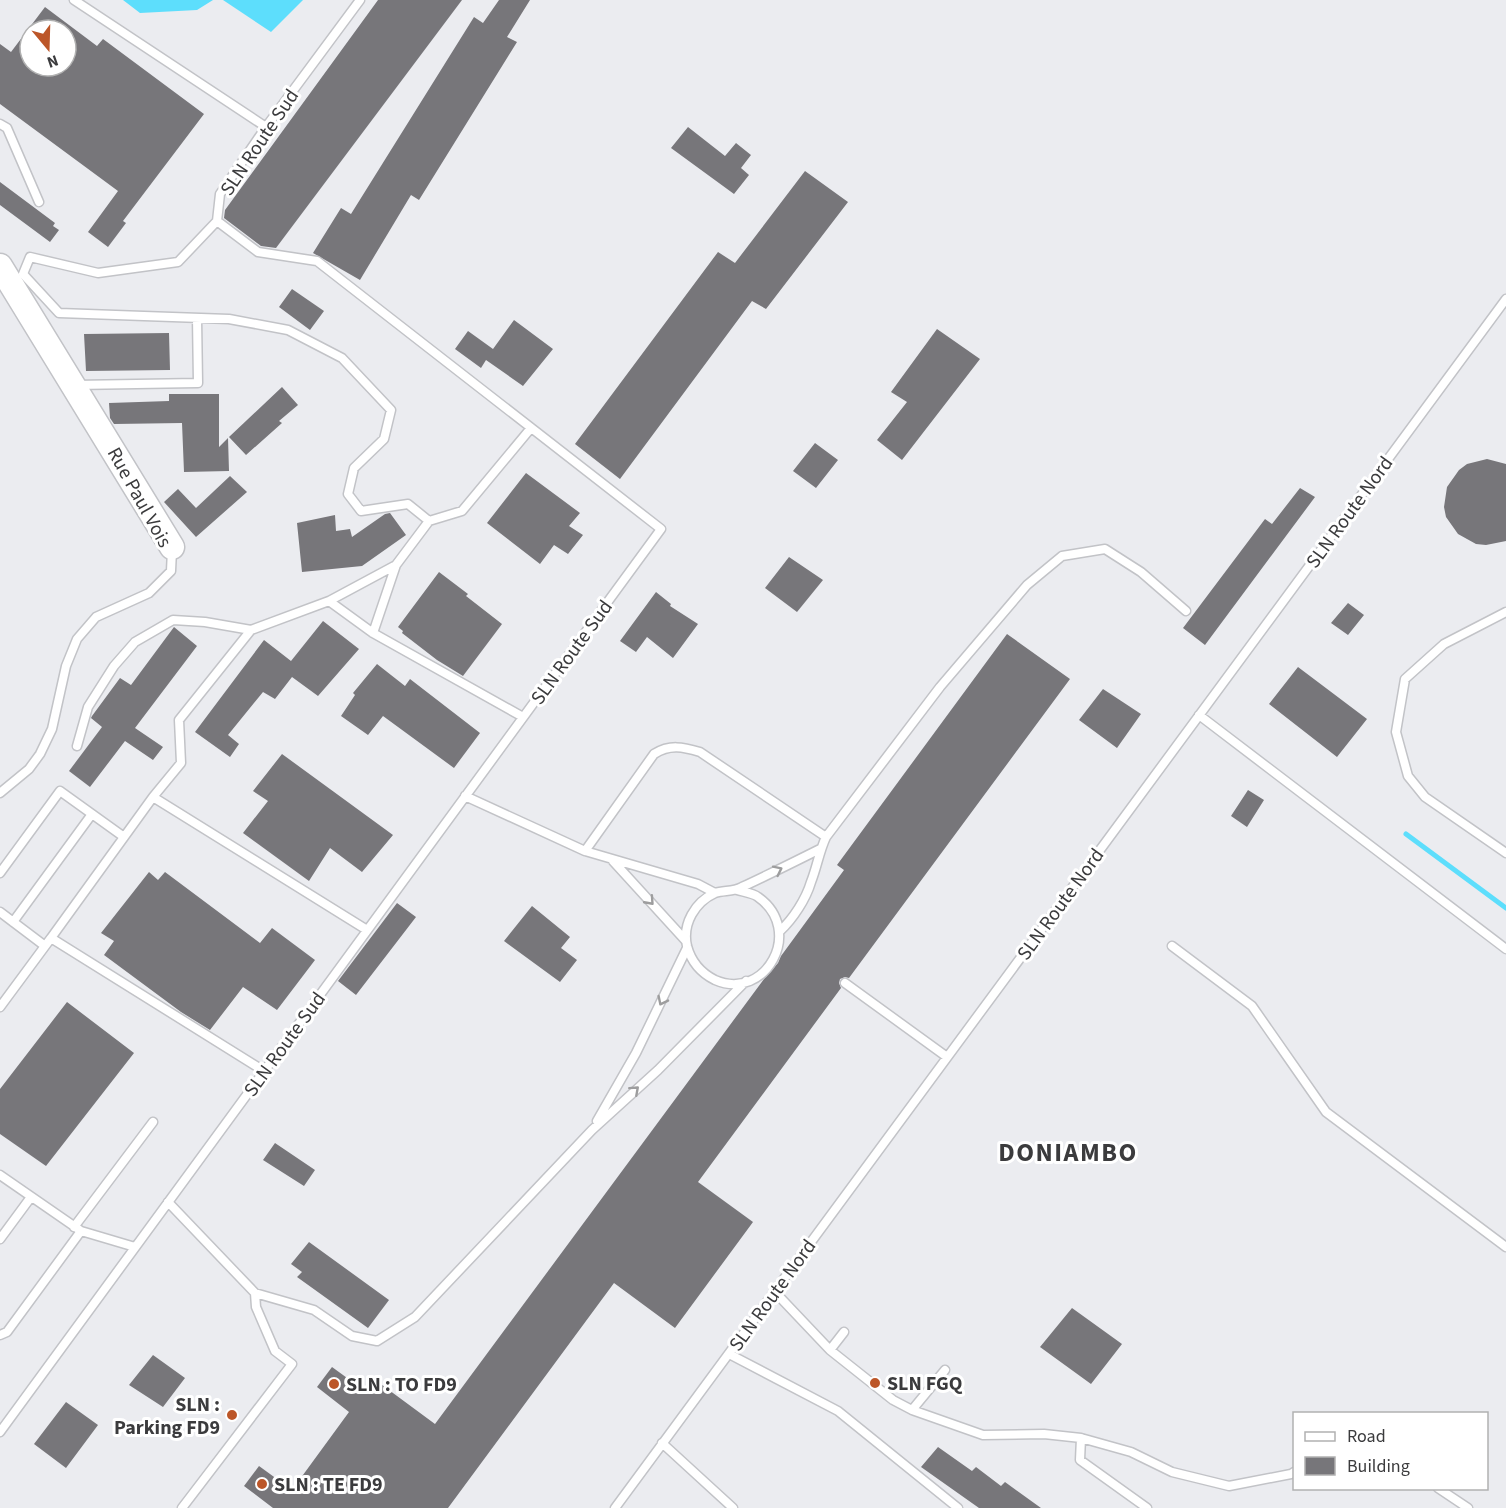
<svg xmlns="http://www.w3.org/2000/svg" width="1506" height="1508" font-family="'Source Sans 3',sans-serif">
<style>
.water{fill:#5ddefc}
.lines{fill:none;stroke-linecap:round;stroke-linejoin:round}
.stream{stroke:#5ddefc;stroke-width:5}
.building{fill:#77767a;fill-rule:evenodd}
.lane-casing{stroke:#c2c3c7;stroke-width:11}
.secondary-casing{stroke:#c2c3c7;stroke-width:27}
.lane{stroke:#fff;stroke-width:8}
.secondary{stroke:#fff;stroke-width:24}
.oneway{stroke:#9d9d9e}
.poi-dot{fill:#bc5628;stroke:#fff;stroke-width:2}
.labels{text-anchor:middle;stroke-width:6;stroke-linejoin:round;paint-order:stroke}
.street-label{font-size:20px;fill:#3b3b3d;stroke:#fff}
.poi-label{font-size:20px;font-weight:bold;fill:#3b3b3d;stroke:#fff;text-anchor:start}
.district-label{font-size:26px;font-weight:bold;letter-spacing:1.5px;fill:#3b3b3d;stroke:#fff}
</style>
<rect width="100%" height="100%" fill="#ebecf0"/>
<path class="water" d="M123,0H213L197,10L140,13Z
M223,0H303L271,32Z"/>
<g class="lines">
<path class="stream" d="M1406,834L1506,908"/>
</g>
<path class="building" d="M378,0H462L276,248L261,246L224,218L225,210Z
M499,0H530L507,37L517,42L419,200L411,195L360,280L313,253L341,208L351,214L474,17L483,23Z
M45,7L97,46L103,39L204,114L123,221L126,223L108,247L88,232L118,191L0,104V44L11,52ZM30,30H66V66H30Z
M688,127L725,156L736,143L751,155L741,168L749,175L734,194L671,148Z
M805,171L848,202L766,309L752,301L620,479L575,444L718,252L735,263Z
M0,182L55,223L53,226L59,230L50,242L0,205Z
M292,289L324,311L310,330L279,307Z
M514,320L553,349L523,386L486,360L481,368L455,349L468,331L493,349Z
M937,329L980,359L902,460L877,440L907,402L891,392Z
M169,333L170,370L86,371L84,334Z
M282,387L298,405L279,421L282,423L246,455L229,437Z
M169,394H219V447L228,438L229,471L184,472L182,423L114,424L110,418L109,403L169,401Z
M815,443L838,460L816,488L793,471Z
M1487,459L1506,464V541L1486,545L1476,544L1458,534L1446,517L1444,507L1447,487L1459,470L1467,464Z
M526,473L580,513L569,526L583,535L568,554L554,545L540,564L487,523Z
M230,476L247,492L196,537L164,502L178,489L196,508Z
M1300,488L1315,497L1205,645L1183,628L1265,519L1272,524Z
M390,513L406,535L362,566L302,572L297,523L335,515L336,531L350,529L352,537L385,514Z
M789,557L823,580L797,612L765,588Z
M439,572L468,594L466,596L502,624L463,676L437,660L402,633L403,631L398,627Z
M656,592L671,604L670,606L698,624L673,658L647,637L636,652L620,641Z
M1348,603L1364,615L1348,635L1331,623Z
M323,621L359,649L318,696L292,677L275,699L263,692L228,735L239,744L230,757L195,732L264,640L291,661Z
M174,627L197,646L135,728L163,747L153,760L125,741L90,787L69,771L102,727L91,718L92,716L120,678L131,685Z
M1007,634L1070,679L849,978L845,977L840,979L839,983L841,988L698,1182L753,1222L675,1328L614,1283L448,1508H273L244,1486L259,1466L292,1490L349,1412L317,1387L332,1367L365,1391L374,1379L435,1424L764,979L778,963L781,956L844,870L837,865Z
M377,664L405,686L410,679L480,733L454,768L383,716L368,735L341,716L355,695L353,693Z
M1298,667L1367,719L1337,757L1269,704Z
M1103,689L1141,714L1117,748L1079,720Z
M282,754L393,835L362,872L330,848L309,881L243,833L268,801L253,791Z
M1248,790L1264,800L1247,827L1231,816Z
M149,872L158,880L165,872L260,943L272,928L315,960L277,1010L243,987L210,1030L181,1012L104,955L114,941L101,933Z
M397,903L416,917L356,995L338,981Z
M532,906L570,937L561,948L577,960L560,982L504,941Z
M67,1002L134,1053L46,1166L0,1134V1089Z
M275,1143L315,1170L304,1186L263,1160Z
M309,1242L389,1300L368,1328L297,1277L302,1272L291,1264Z
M1072,1308L1122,1344L1091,1384L1040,1347Z
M153,1355L185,1378L163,1407L129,1385Z
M66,1402L98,1425L66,1468L34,1444Z
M938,1447L972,1471L976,1467L1001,1486L1005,1482L1041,1508H979L921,1467Z"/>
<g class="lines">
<g class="lane-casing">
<path id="lane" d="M74,0L266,127
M0,124L7,128L39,202
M217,221L178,262L98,273L30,257L23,274L59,313L229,319L288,330L342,358L391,410L384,439L354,468L348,494L361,511L408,504L429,521
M75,385L198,383L197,318
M329,601L396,565L429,521L462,511L531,428
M1506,612L1444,644L1405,679L1396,732L1408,776L1425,797L1506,853
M373,633L396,565
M1199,715L1506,949
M77,746L88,707L114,666L135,642L173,620L205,622L251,630
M0,793L29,769L40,754L52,729L66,666L77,639L96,617L149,593L171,571L172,550
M465,796L585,851L698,884L715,893
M153,797L367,930
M585,851L654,754C670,744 683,747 700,752L826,837
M613,861L686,941
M0,873L60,791L124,837
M737,890C744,892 753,893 758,897C805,930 766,1002 715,980C701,973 691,961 687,946C682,924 695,902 715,893C724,890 733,892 742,887C768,875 794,862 820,849
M0,912L45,946
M13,922L92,814
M780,931C793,919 806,899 811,882C817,867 819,852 826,837L940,687L1027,585L1062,556L1105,549L1141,572L1186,611
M51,938L153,797L181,763L179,720L251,630L329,601L373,633L523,717
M1172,946L1252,1006L1326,1112L1506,1247
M845,983L947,1057
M0,1007L51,938L264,1071
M597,1121L636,1053L687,948
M0,1175L81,1231L135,1247
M168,1202L255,1293L256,1307L275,1351L292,1364L182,1508
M74,1227L153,1122
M0,1239L31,1197
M774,1291L830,1350L893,1400L912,1410L983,1435L1044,1434L1081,1438L1131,1452L1172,1472L1229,1486L1291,1474L1294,1472
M255,1293L314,1310L352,1336L377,1341L415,1317L592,1130L658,1070L746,981
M0,1335L7,1332L81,1231
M830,1350L844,1332
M729,1354L838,1411L958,1508
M912,1410L945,1370
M0,1432L661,529L317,261L258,252L217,221L220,194L266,127L360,0
M1081,1438L1080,1460L1147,1508
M662,1443L733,1508
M1438,1488L1468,1508
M615,1508L1506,299"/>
</g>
<g class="secondary-casing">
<path id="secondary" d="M0,266L172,547"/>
</g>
<use href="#lane" class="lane"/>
<use href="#secondary" class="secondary"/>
</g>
<defs><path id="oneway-chevron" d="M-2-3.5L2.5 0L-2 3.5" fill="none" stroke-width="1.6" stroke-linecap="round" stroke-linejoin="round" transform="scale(1.5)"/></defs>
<g class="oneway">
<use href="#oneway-chevron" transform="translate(778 870) rotate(-26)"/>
<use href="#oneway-chevron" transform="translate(650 901) rotate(48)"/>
<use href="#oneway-chevron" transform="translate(662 1001) rotate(116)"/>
<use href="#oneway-chevron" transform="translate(635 1090) rotate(-42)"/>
</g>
<g class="poi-dot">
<circle cx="875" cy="1383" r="6"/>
<circle cx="334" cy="1384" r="6"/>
<circle cx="232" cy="1415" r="6"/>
<circle cx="262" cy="1484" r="6"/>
</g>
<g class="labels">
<g class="street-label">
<text transform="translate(259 142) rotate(-56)" y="7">SLN Route Sud</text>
<text transform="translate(140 497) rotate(61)" y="7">Rue Paul Vois</text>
<text transform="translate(1349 512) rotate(-54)" y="7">SLN Route Nord</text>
<text transform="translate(571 652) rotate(-54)" y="7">SLN Route Sud</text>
<text transform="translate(1060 904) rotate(-54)" y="7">SLN Route Nord</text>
<text transform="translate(284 1044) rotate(-54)" y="7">SLN Route Sud</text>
<text transform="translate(772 1295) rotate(-54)" y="7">SLN Route Nord</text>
</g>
<g class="poi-label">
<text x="887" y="1390">SLN FGQ</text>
<text x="346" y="1391">SLN : TO FD9</text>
<text x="220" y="1411" text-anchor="end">SLN :<tspan x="220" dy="23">Parking FD9</tspan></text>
<text x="274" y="1491">SLN : TE FD9</text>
</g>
<g class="district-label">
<text x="1068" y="1161">DONIAMBO</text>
</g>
</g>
<rect x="1293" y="1412" width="195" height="78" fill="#ffffff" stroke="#b1b1b1" stroke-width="1.5"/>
<rect x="1305" y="1432" width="30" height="9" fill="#ffffff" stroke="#b1b1b1" stroke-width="1.5"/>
<text x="1347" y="1442" font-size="18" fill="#3b3b3d">Road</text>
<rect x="1305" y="1457" width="30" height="18" fill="#77767a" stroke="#b1b1b1" stroke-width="1.5"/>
<text x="1347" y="1472" font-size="18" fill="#3b3b3d">Building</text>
<g transform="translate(48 48) rotate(161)"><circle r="28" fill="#ffffff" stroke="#b1b1b1" stroke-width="1.5"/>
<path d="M0-4.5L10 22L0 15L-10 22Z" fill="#bc5628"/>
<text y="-9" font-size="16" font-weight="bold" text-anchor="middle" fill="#3b3b3d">N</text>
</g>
</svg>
